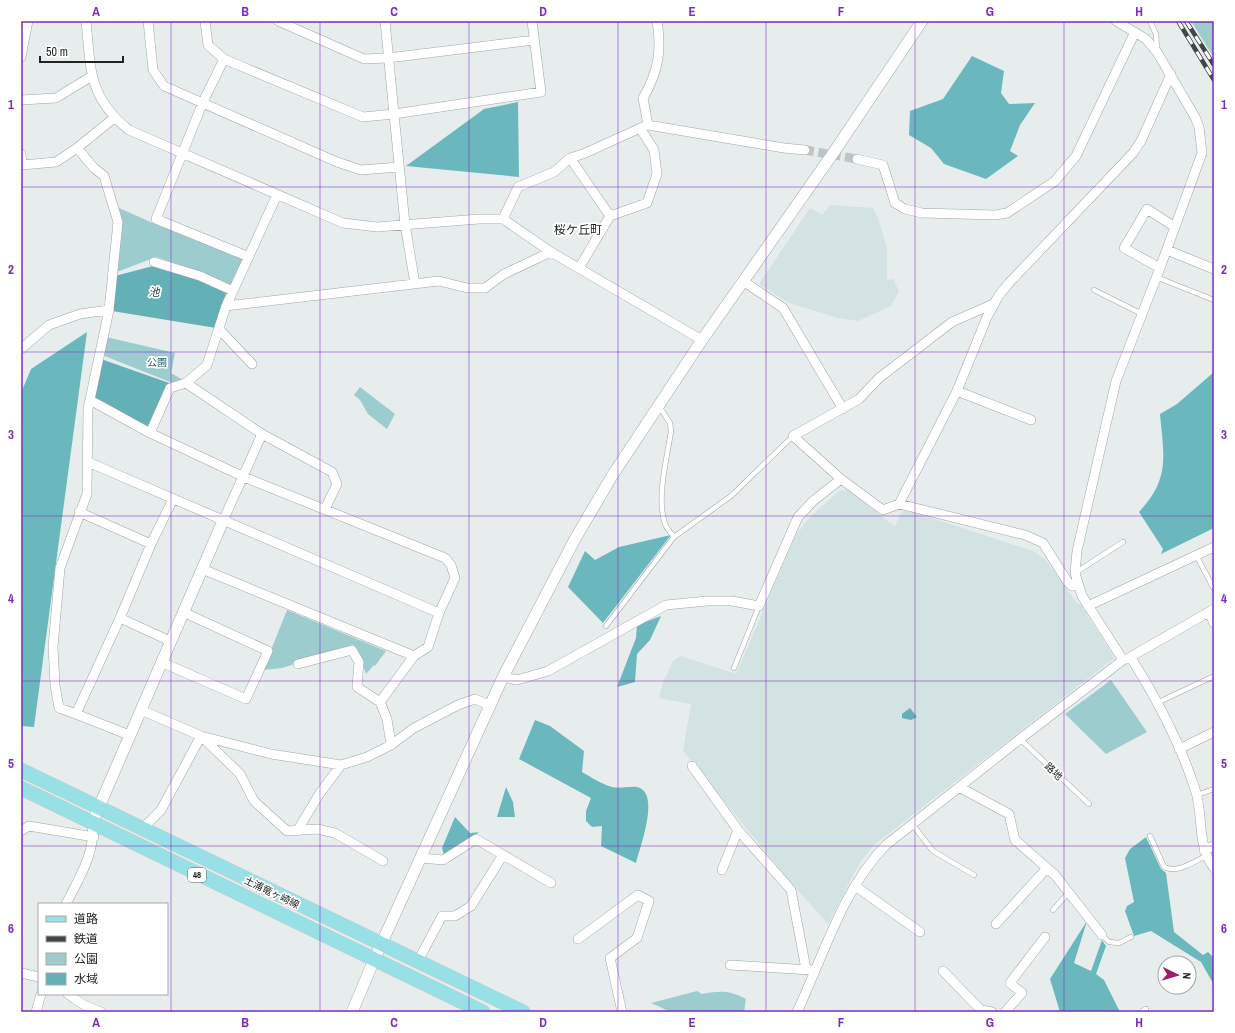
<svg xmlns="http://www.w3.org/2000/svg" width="1235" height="1033" font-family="'Archivo Narrow','Noto Sans JP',sans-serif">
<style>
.built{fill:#d3e2e3}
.green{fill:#9dcccf}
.forest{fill:#6ab8bd}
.water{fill:#63b1b6}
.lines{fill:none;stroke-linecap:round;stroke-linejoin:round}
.minor-tunnel{stroke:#bfc5c5;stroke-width:9;stroke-dasharray:9 4.5;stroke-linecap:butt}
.service-casing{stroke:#a0a5a5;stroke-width:5.5}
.minor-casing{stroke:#a0a5a5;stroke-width:10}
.tertiary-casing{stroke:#a0a5a5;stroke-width:12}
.primary-casing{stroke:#cacaca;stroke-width:15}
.service{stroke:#fff;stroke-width:4.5}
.minor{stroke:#fff;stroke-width:9}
.tertiary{stroke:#fff;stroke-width:11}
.primary{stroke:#97e0e5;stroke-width:14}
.rail-casing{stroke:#424545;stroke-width:4.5}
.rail{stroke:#fff;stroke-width:3;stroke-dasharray:9;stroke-linecap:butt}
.grid{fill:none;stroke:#7b2cbf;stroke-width:1;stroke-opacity:0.55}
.labels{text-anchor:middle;stroke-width:3.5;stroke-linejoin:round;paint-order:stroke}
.shield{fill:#fff;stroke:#646565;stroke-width:1}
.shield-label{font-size:9px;font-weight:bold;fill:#212323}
.park-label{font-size:10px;fill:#1d5e63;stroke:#fff}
.street-label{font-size:10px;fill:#212323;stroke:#fff}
.water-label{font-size:11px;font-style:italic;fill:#173d40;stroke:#fff}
.quarter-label{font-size:12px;fill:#212323;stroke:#fff}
.neatline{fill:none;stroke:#7b2cbf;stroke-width:1.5}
.grid-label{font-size:13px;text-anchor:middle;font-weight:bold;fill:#7b2cbf}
</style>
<rect width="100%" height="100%" fill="#e7eded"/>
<path class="built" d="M830,205L873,208L879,221L887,248V280L893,279L899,291L891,306L858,321L838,318L789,303L759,284L810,208L822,215Z
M848,490L895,527L900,514L904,511L913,512L1033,551L1046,560L1076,602L1081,605L1113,656V659L874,845L859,864L828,924L791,883L683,751L691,704L659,698L663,682L673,661L681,656L736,674L795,537L808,519L839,491Z"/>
<path class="green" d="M1191,21H1214V58Z
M117,207L155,224L245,259L232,287L201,272L156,257L117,272Z
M106,337L175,353L171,373L183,380L175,384L102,355Z
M360,387L395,414L387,429L368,414L360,400L354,395Z
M287,610L386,651L375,666L374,665L366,674L360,657L351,646L282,668L263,670Z
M1111,680L1147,732L1106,754L1065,714Z
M697,991L702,994C721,991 728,990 746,999L744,1012H671L651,1003Z"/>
<path class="forest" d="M972,56L1004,71L1001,93L1009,104L1035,103L1020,125L1010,151L1018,156L986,179L944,164L931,148L909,135L910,111L943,99Z
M518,102L519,177L406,166L484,109Z
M87,332L34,727L21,726V393L31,369Z
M1214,372V528L1161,554L1163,549L1139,512C1170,479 1164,457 1160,414L1177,404Z
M671,535L603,623L568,587L585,551L595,560L619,547Z
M661,616L650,640L637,654L635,682L617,687L636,638L637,625Z
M535,720L550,726L584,751L582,772C591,777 601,784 612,787C620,789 629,786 637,787C661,792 640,847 636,863L601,846L602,826L592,827L586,821V811L591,798L519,759Z
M506,787L513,802L515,817H497Z
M455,817L470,833L479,832L444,855L442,848Z
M1146,837L1161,869L1166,873L1174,932L1203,955L1208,952L1214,958V985L1201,962L1151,931L1134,936L1125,911L1127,906L1134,902L1125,858L1130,849Z
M1087,921L1074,963L1091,971L1102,940L1106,946L1096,974L1104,980L1120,1012H1060L1050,979Z"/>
<path class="water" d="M153,266L198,280L230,294L216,328L112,311L115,276Z
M101,359L172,384L148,429L93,398Z
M910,708L917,717L911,720L902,718V714Z"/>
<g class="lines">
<path class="minor-tunnel" d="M805,150L857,159"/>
<g class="service-casing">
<path id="service" d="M1150,21L1156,34L1157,50
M1156,277L1214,300
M1094,290L1142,314
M659,406L670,423L671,431C667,459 656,498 665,524C667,529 671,533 674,537
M1196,555L1214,589
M1075,573L1123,542
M606,626L674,537L731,496L793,436
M734,668L759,606
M1159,702L1214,676
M1020,739L1089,804
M1197,795L1214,789
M912,824L933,851L974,875
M1150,836L1164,867C1177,874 1195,861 1206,856
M1053,910L1069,892
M1102,935L1109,942L1119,943L1131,937
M1141,1012L1146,1009"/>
</g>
<g class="minor-casing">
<path id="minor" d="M86,21C91,70 88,97 129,130L343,223L377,227L479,219H503L551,252L702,340
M148,21L153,70L164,86L337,162L361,170L399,167
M205,21L208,45L224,59L363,117L394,114L405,224L415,284
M278,21L364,59L388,58L534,40
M385,21L394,114L541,92L532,21
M657,21C662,50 658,73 643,98L648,125L784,148L805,150
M21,57L28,21
M224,59L203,102L156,219L249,257
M21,100L56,98L92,76
M114,118L77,148L94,168L104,176L118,222L109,310L88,409L87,494L60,568L53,647L55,685L59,708L76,714L120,618L151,544L173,499
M21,154L22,165L56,162L77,148
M570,158L610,216
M857,159L883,165L895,203L905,209L922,213L995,215L1007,213L1055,181L1076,156L1135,32
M503,219L518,187L554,172L570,158L583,154L645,126
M1167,250L1214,269
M154,262L200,276L233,291
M579,268L610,216L647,203L657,174L654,150L640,128
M1160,268L1124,248L1147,209L1175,227
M743,281L783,308L843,409
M993,304L952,322L879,378L859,399L793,436L841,479L883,510L899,504L1025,535L1043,543L1067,581L1072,586H1077
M226,306L439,281L467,288H485L504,274L551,252
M219,329L252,364
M21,349L49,325L80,314L109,310
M186,383L262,434L332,472L337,484L325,509
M957,391L1031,420
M90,400L150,433L244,477L445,558L451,565L455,578L439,613L428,647L414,656L202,569
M150,433L170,388L186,383L207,365L226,306L277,195
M88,462L439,613
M899,504L957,391L987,317L999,295L1009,283L1133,153L1141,141L1171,74
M79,512L151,544
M223,521L262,434
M1088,606L1214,547
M1209,613L1214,623
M120,618L170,641
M1131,658C1157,699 1180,743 1195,789C1204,815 1196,845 1214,868
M1127,659L1214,609
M161,662L246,699L268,651L183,612
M298,664L352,650L359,662L357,687L380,702L387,719L391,745
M503,677L517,680L548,671L666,605L707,601H732L759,606L798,517L813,501L841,479
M380,702L414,656
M141,710L201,736L240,774L254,801L287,831L317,829L335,833L383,861
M76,714L129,735
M1179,749L1214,732
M692,766L738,830L791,890L806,969
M959,787L1009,814L1015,840L1055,875L1102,935
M142,829L161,810L201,736L271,754L341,765L367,757L391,745L414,728L458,705L475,699L489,705
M21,831L29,826L94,837
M297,831L320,793L341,765
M1204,850L1214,846
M421,858L443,860L476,839L551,883
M722,870L738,830
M855,886L920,932
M66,904C79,878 96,853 92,823
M996,924L1047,868
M578,939L638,895L649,901L637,938L610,958L622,1012
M418,961L442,916H455L471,906L503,855
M730,965L811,970
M943,971L981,1010L992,1012
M21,973L39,977
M68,994L84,1005L101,1012
M36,1012L41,994
M797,1012C823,957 843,888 886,845L1020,739L1123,660L1082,596L1075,573L1077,551L1116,381L1160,268L1202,153L1199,127L1195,117L1157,52L1146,39L1116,21
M1005,1012L1022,993L1010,983L1045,937"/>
</g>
<g class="tertiary-casing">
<path id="tertiary" d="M92,823L223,521
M352,1012L374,960L503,677L575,539L612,476L702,340L834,152L922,21"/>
</g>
<g class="primary-casing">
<path id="primary" d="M21,770L523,1012
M21,788L483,1012"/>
</g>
<use href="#service" class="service"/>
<use href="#minor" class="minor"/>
<use href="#tertiary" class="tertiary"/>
<use href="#primary" class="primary"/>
<g class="rail-casing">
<path id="rail" d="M1178,21L1214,80
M1186,21L1214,65"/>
</g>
<use href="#rail" class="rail"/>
</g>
<path class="grid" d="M171,21V1012M320,21V1012M469,21V1012M618,21V1012M766,21V1012M915,21V1012M1064,21V1012M21,187H1214M21,352H1214M21,516H1214M21,681H1214M21,846H1214"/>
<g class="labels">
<rect class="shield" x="188" y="868" width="18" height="14" rx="3"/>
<g class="shield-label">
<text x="197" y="878">48</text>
</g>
<g class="park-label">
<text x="157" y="366">公園</text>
</g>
<g class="street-label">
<text transform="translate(1054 771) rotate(43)" y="4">路地</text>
<text transform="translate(272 892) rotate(26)" y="4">土浦竜ヶ崎線</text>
</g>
<g class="water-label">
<text x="154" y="296">池</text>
</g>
<g class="quarter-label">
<text x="578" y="234">桜ケ丘町</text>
</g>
</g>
<rect width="1235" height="1033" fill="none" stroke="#ffffff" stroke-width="44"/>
<rect x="38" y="903" width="130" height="92" fill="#ffffff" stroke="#a6a7a7"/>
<rect x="46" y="916" width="20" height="6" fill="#97e0e5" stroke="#a6a7a7"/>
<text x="74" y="923" font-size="12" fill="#212323">道路</text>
<rect x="46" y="936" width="20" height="6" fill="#424545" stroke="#a6a7a7"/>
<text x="74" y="943" font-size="12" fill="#212323">鉄道</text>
<rect x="46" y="953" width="20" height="12" fill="#9dcccf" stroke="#a6a7a7"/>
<text x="74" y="963" font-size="12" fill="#212323">公園</text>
<rect x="46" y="973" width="20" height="12" fill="#63b1b6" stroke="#a6a7a7"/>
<text x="74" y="983" font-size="12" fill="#212323">水域</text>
<g transform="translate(1177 975) rotate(95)"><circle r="19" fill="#ffffff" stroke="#a6a7a7"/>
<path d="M0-3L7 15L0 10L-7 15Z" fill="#a11c69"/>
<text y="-6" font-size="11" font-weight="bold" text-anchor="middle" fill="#212323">N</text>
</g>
<path d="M40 56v6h83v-6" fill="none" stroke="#212323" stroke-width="2"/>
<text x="46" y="56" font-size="12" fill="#212323" stroke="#ffffff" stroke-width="3" paint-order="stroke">50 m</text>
<rect x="22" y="22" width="1191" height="989" class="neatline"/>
<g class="grid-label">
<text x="96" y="16">A</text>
<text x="245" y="16">B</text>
<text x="394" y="16">C</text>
<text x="543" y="16">D</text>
<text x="692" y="16">E</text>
<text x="841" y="16">F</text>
<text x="990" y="16">G</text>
<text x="1139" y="16">H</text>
<text x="11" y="109">1</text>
<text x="1224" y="109">1</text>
<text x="11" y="274">2</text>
<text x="1224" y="274">2</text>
<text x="11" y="439">3</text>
<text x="1224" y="439">3</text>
<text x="11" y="603">4</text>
<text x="1224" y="603">4</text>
<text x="11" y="768">5</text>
<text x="1224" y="768">5</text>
<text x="11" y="933">6</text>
<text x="1224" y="933">6</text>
<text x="96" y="1027">A</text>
<text x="245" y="1027">B</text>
<text x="394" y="1027">C</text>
<text x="543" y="1027">D</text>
<text x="692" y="1027">E</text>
<text x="841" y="1027">F</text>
<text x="990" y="1027">G</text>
<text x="1139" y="1027">H</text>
</g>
</svg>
